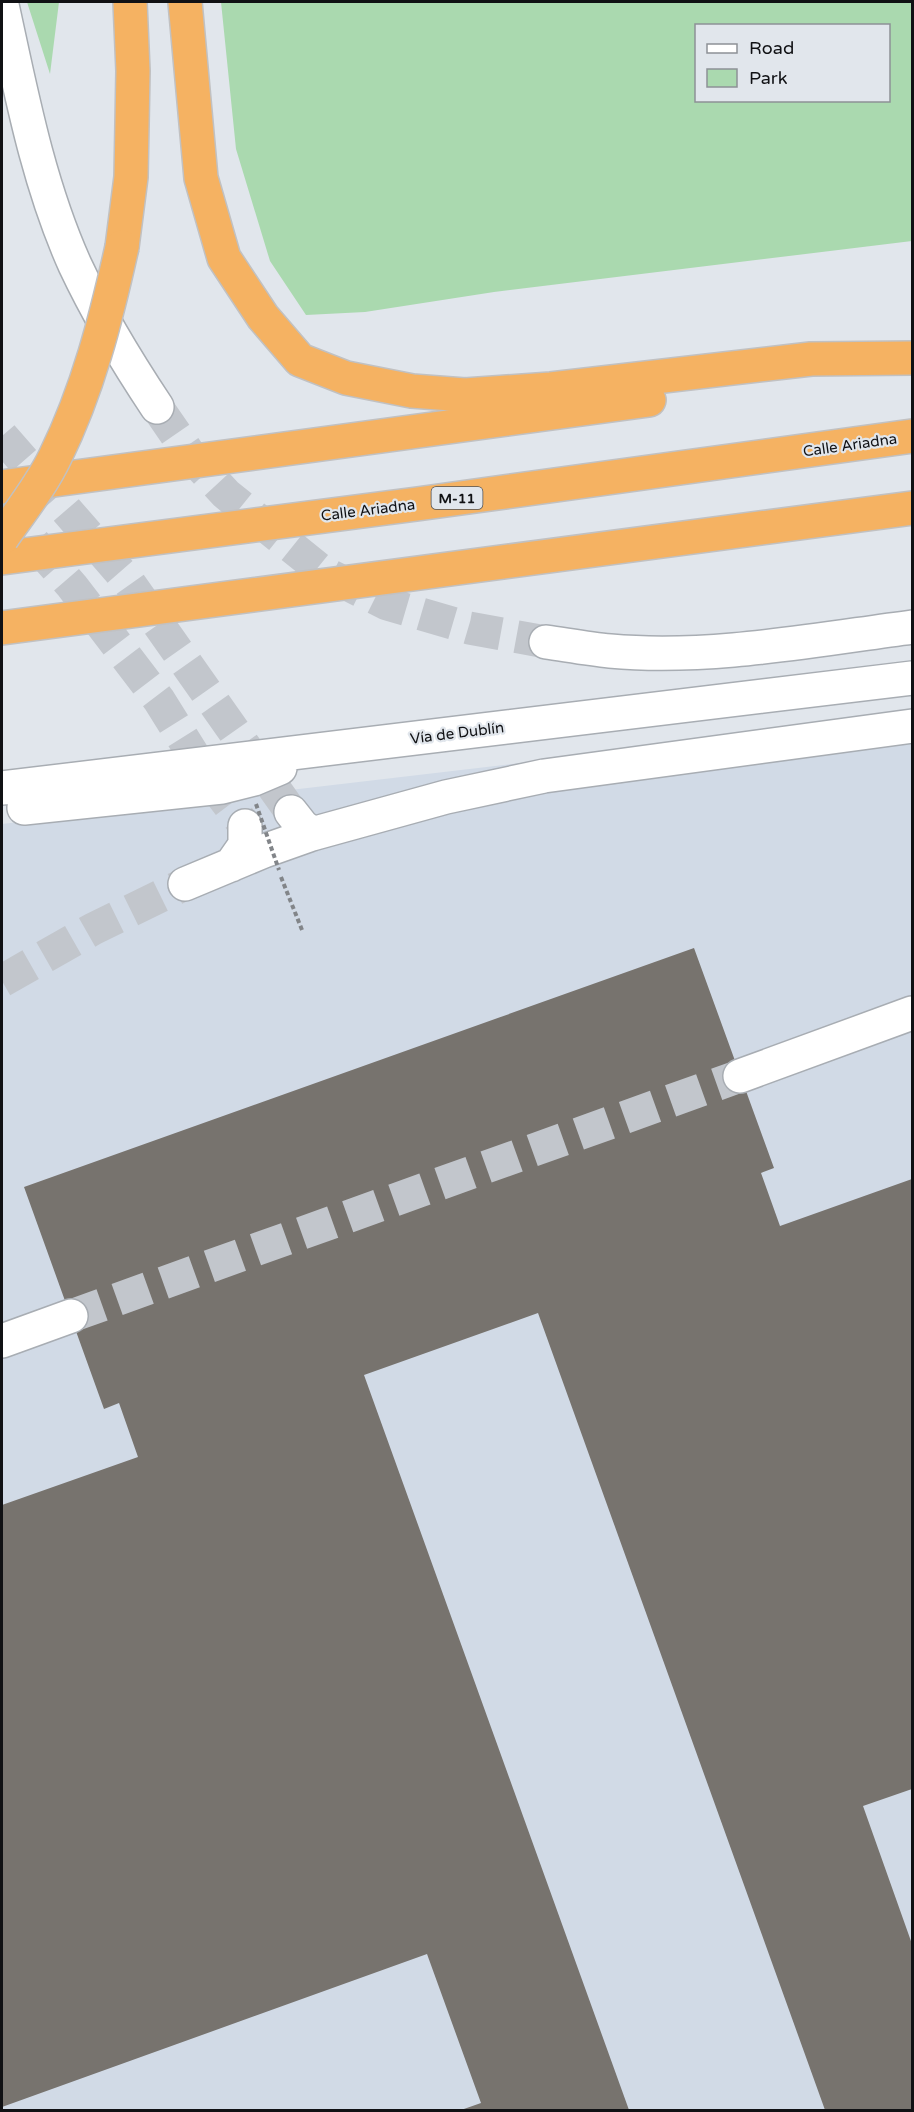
<svg xmlns="http://www.w3.org/2000/svg" width="914" height="2112" font-family="'Varela Round',sans-serif">
<style>
.built{fill:#d1dae6}
.green{fill:#aad9af;fill-rule:evenodd}
.building{fill:#77736e}
.lines{fill:none;stroke-linecap:round;stroke-linejoin:round}
.minor-tunnel{stroke:#c2c6cc;stroke-width:33;stroke-dasharray:33 16;stroke-linecap:butt}
.minor-casing{stroke:#a8adb3;stroke-width:36}
.highway-casing{stroke:#c1c1c2;stroke-width:36}
.path{stroke:#828589;stroke-width:4;stroke-dasharray:4.5 3;stroke-linecap:butt}
.minor{stroke:#fff;stroke-width:33}
.highway{stroke:#f5b262;stroke-width:33}
.highway-bridge-casing{stroke:#c1c1c2;stroke-width:36;stroke-linecap:butt}
.path-bridge{stroke:#828589;stroke-width:4;stroke-dasharray:4.5 3;stroke-linecap:butt}
.highway-bridge{stroke:#f5b262;stroke-width:33}
.labels{text-anchor:middle;stroke-width:4.5;stroke-linejoin:round;paint-order:stroke}
.shield{fill:#e1e6ec;stroke:#4f5155;stroke-width:1.5}
.shield-label{font-size:14px;font-weight:bold;fill:#101114}
.street-label{font-size:15px;fill:#101114;stroke:#e1e6ec}
</style>
<rect width="100%" height="100%" fill="#e1e6ec"/>
<path class="built" d="M912,717V2110H2V824Z"/>
<path class="green" d="M27,2H59L50,74Z
M221,2H912V241L494,292L365,312L306,315L270,261L236,149ZM696,26H888V100H696Z"/>
<path class="building" d="M694,948L774,1168L761,1173L780,1226L912,1179V1789L863,1806L912,1944V2110H825L538,1313L364,1375L629,2110H461L481,2103L427,1954L2,2107V1505L138,1457L119,1403L104,1409L24,1187Z"/>
<g class="lines">
<path class="minor-tunnel" d="M157,407L190,455L226,494L323,572L387,604L469,628L546,642
M2,436L128,581L291,812
M2,506L72,586L159,700L204,772L245,826
M2,981L93,929L185,884
M71,1316L740,1076"/>
<g class="minor-casing">
<path id="minor" d="M2,5C21,92 38,183 75,265C98,314 127,362 157,407
M546,642C567,645 589,649 610,651C710,660 813,640 912,627
M2,788L912,678
M24,808L222,787L254,779L280,768
M291,812L302,826L312,834
M231,865L245,845V826
M185,884L264,851L312,834L446,797L544,776L912,726
M740,1076L912,1013
M2,1341L71,1316"/>
</g>
<g class="highway-casing">
<path id="highway" d="M185,2L201,178L224,258L263,317L300,360L346,378L412,391L465,395L551,389L811,359L912,358
M122,247L131,177L133,71L130,2
M2,487L649,400
M2,558L417,504L912,436
M2,628L912,508"/>
</g>
<path class="path" d="M281,877L302,930"/>
<use href="#minor" class="minor"/>
<use href="#highway" class="highway"/>
<g class="highway-bridge-casing">
<path id="highway-bridge" d="M2,538C20,512 41,486 55,457C88,390 106,319 122,247"/>
</g>
<path class="path-bridge" d="M256,804L279,870"/>
<use href="#highway-bridge" class="highway-bridge"/>
</g>
<g class="labels">
<rect class="shield" x="431.5" y="487" width="51" height="22" rx="4.5"/>
<g class="shield-label">
<text x="457" y="503">M-11</text>
</g>
<g class="street-label">
<text transform="translate(850 445) rotate(-8)" y="5">Calle Ariadna</text>
<text transform="translate(368 510) rotate(-7)" y="5">Calle Ariadna</text>
<text transform="translate(457 733) rotate(-7)" y="5">Vía de Dublín</text>
</g>
</g>
<rect width="914" height="2112" fill="none" stroke="#101114" stroke-width="6"/>
<rect x="695" y="24" width="195" height="78" fill="#e1e6ec" stroke="#8d9196" stroke-width="1.5"/>
<rect x="707" y="44" width="30" height="9" fill="#ffffff" stroke="#8d9196" stroke-width="1.5"/>
<text x="749" y="54" font-size="18" fill="#101114">Road</text>
<rect x="707" y="69" width="30" height="18" fill="#aad9af" stroke="#8d9196" stroke-width="1.5"/>
<text x="749" y="84" font-size="18" fill="#101114">Park</text>
</svg>
